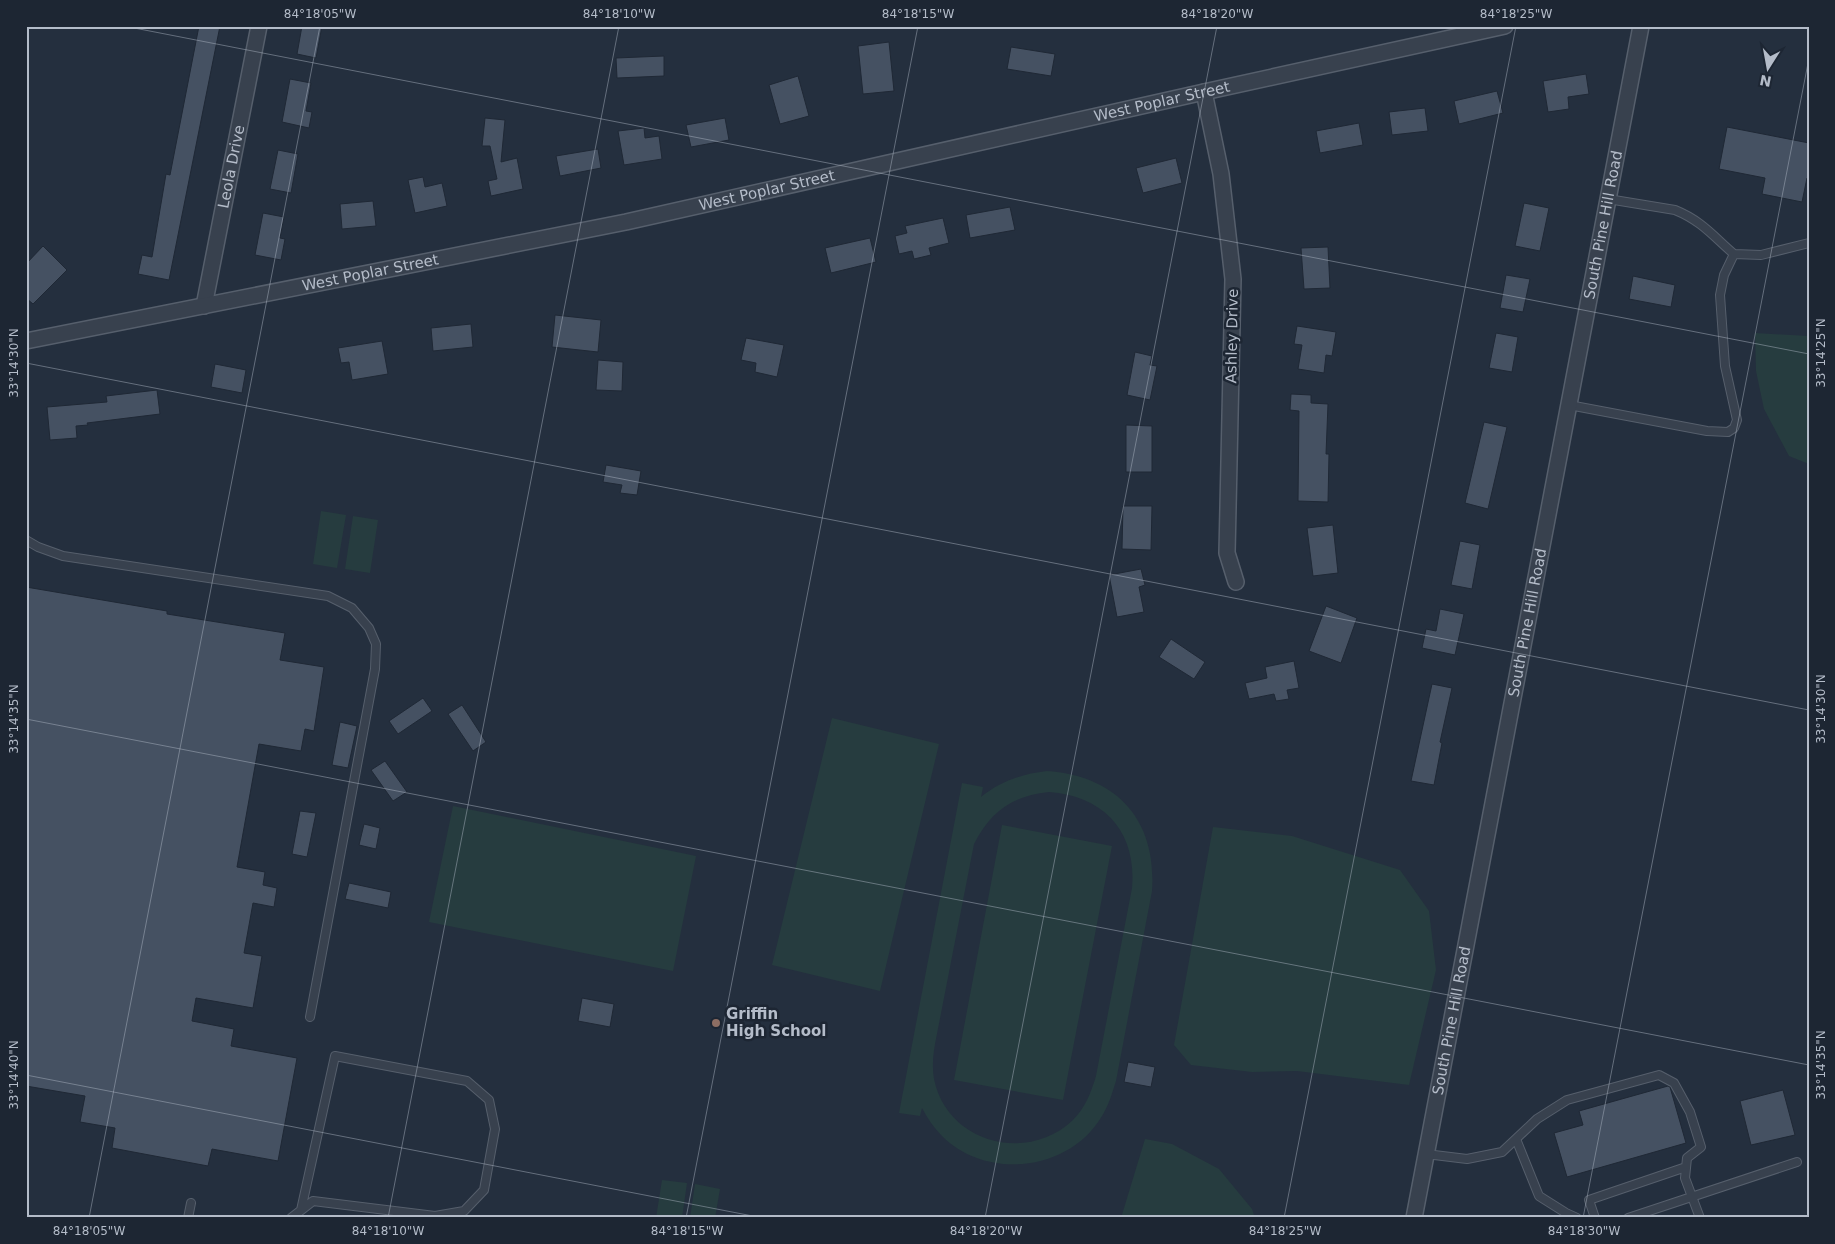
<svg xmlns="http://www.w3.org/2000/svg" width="1835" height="1244" font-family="'DejaVu Sans',sans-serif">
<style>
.green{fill:#263c3f;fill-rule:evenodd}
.building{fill:#455162;stroke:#1f2835}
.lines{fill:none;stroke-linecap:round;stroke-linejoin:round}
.lane-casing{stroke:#565f6c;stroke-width:10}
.street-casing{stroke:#565f6c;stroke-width:18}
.lane{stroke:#38414e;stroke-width:8}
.street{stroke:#38414e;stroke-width:15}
.ticks{fill:none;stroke:#b4bcc9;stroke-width:1;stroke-opacity:0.45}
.education-dot{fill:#8d6e63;stroke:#1d2633;stroke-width:2}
.labels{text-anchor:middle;stroke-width:5;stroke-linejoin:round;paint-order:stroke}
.street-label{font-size:15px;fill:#b4bcc9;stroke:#1d2633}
.poi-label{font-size:15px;font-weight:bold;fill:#b4bcc9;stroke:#1d2633;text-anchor:start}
.neatline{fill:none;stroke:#b4bcc9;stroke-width:2}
.ticks-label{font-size:12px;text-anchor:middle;fill:#b4bcc9}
</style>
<rect width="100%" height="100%" fill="#242f3e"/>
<path class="green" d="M1755,333L1809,336V464L1789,456L1764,409L1756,371Z
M321,511L346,515L337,568L313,564Z
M353,516L378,520L370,573L345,569Z
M832,718L939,744L880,991L772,965Z
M1047,771C1118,776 1157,821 1152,891L1116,1081C1112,1093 1109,1105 1102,1116C1070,1171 987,1181 942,1136C934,1128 928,1119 922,1108L920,1116L899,1113L962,783L983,787L981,797C1001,781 1022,774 1047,771ZM1049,792C1105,796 1137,833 1132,888L1096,1076C1091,1093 1085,1108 1073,1120C1027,1164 947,1143 934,1079C932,1067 933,1056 935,1044L974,844C991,811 1012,796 1049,792Z
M453,806L696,856L673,971L429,922Z
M1002,825L1112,846L1063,1100L954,1080Z
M1213,827L1292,836L1400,870L1429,911L1436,970L1409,1085L1297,1071L1252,1072L1191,1065L1174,1045Z
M1145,1139L1172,1144L1219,1169L1252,1209L1255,1218H1121Z
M662,1180L687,1183L682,1218H656Z
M695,1184L720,1189L715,1218H690Z"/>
<path class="building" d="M199,26H220L169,280L138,274L142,255L152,257L166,174L170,175Z
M302,26H322L316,58L297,54Z
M889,42L894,91L863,94L858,46Z
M1011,47L1055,54L1051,76L1007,69Z
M664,56V76L617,78L616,58Z
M1586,74L1589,94L1568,97L1569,109L1548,112L1543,81Z
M798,76L809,116L780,124L769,85Z
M290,79L311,83L306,111L312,112L309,128L282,122Z
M1497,91L1503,113L1459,124L1454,101Z
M1425,108L1428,131L1392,135L1389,112Z
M485,118L505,120L501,162L517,158L523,189L491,196L488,181L497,179L490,146H482Z
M725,118L729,140L691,147L686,125Z
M1359,123L1363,145L1320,153L1316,131Z
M1727,127L1809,143V179L1807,178L1802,202L1762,194L1765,178L1719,169Z
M644,128L645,138L659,136L662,159L624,165L618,131Z
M598,149L601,168L560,176L556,156Z
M278,150L298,154L291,193L270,189Z
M1176,158L1182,183L1143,193L1136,168Z
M423,177L425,187L442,183L447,206L415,213L408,180Z
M373,201L376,226L342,229L340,204Z
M1524,203L1549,208L1540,251L1515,246Z
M1010,207L1015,230L970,238L966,215Z
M263,213L284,217L280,238L285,239L281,260L255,255Z
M943,218L949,243L929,248L931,255L914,259L912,251L899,254L895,236L907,233L905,226Z
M870,238L876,262L831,273L825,248Z
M43,246L67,270L33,304L26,298V264Z
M1328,247L1330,288L1304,289L1301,248Z
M1506,275L1530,279L1523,312L1500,308Z
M1633,276L1675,285L1671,307L1629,299Z
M555,315L601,320L598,352L552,347Z
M471,324L473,347L433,351L431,328Z
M1297,326L1336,332L1332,356L1326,355L1324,373L1298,369L1302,345L1294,344Z
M1496,333L1518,337L1512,372L1489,368Z
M746,338L784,345L777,377L755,372L756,363L741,360Z
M382,341L388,374L352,380L349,362L341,363L338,348Z
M1135,352L1152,356L1150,365L1157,366L1150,400L1127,395Z
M598,360L623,362L622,391L596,390Z
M215,364L246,370L242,393L211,387Z
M157,390L160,414L87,423L88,425L76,426L77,438L50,440L47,407L107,402L106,396Z
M1291,394L1311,395V403L1328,404L1326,454H1329L1328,502L1298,501L1299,411L1290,410Z
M1484,422L1507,427L1488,509L1465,503Z
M1126,425L1152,426V472H1126Z
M606,465L641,471L637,495L620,493L622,485L603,482Z
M1123,506H1152L1151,550L1122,549Z
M1333,525L1338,573L1313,576L1307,528Z
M1460,541L1480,545L1472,589L1451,585Z
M1141,569L1145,585L1139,587L1144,612L1117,617L1109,575Z
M26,587L167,611V614L285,633L280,660L324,667L314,731L305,729L301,751L259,744L237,867L265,872L263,885L277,888L274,907L253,903L244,953L262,956L253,1008L196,998L192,1021L234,1029L231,1046L297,1058L278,1161L212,1149L208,1166L112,1148L115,1128L80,1122L85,1096L26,1086Z
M1326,606L1357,618L1341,663L1309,651Z
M1440,609L1464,614L1455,655L1422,648L1426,629L1436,631Z
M1171,639L1205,662L1194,679L1159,657Z
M1294,661L1299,688L1287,690L1289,699L1276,701L1274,694L1249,699L1245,683L1267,678L1265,667Z
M1432,684L1452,688L1440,742L1442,743L1434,785L1411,781Z
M423,698L432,711L398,734L389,721Z
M462,705L486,742L473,751L448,714Z
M340,722L357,726L348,768L332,765Z
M385,761L407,792L393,801L371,770Z
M300,811L316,813L307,857L292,854Z
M364,824L380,828L376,849L359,845Z
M349,883L391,892L388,908L345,899Z
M582,998L614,1004L610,1027L578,1021Z
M1128,1062L1155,1067L1151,1087L1124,1082Z
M1668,1086L1670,1087L1686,1143L1567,1177L1554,1133L1583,1125L1579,1111Z
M1783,1090L1795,1135L1751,1145L1740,1101Z"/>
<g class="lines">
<g class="lane-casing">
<path id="lane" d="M1608,199L1675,210C1702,221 1713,236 1734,254
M1569,405L1707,431L1728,432L1734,428L1737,420L1725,366L1720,295L1724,275L1734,254L1761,255L1809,243
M26,540L38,547L63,556L328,596L352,608L369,628L376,644L375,669L310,1017
M1516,1139L1539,1196L1566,1213L1577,1218
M1426,1154L1467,1159L1502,1152L1537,1119L1567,1100L1659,1075L1674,1083L1690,1112L1701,1147L1687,1158L1685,1178L1700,1218
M188,1218L191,1203
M291,1218L313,1201L435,1216L464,1211L484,1190L495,1129L489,1100L467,1081L335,1056L301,1210
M1595,1218L1589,1200L1686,1167
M1628,1218L1797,1162"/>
</g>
<g class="street-casing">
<g id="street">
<path d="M1204,92L1221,174L1233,279L1227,553L1236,582"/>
<path id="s1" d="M204,306L259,26"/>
<path id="s2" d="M26,341L626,222L1204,92L1505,26"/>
<path id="s3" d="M1414,1218L1641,26"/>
</g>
</g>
<use href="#lane" class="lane"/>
<use href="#street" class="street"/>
</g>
<path class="ticks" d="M124,26L1809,354M26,363L1809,710M26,719L1809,1065M26,1075L763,1218M89,1218L320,26M388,1218L619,26M686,1218L918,26M985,1218L1217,26M1284,1218L1516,26M1583,1218L1809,58"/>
<circle class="education-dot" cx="716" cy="1023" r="5"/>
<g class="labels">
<g class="street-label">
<text dy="5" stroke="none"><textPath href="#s2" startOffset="1161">West Poplar Street</textPath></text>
<text dy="5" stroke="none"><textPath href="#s1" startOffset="142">Leola Drive</textPath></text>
<text dy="5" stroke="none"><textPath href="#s2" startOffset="756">West Poplar Street</textPath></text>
<text dy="5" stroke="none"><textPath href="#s3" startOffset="1011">South Pine Hill Road</textPath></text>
<text dy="5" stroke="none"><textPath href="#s2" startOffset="351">West Poplar Street</textPath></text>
<text transform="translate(1232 336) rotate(-89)" y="5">Ashley Drive</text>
<text dy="5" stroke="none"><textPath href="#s3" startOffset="606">South Pine Hill Road</textPath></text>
<text dy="5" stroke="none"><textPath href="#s3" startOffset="201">South Pine Hill Road</textPath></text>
</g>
<g class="poi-label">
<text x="726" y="1019">Griffin<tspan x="726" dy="17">High School</tspan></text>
</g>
</g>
<rect width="1835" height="1244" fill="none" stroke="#1d2633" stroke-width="55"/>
<g transform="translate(1768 68) rotate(191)" stroke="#1d2633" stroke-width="4" paint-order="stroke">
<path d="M0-4L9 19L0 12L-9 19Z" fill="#b4bcc9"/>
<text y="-8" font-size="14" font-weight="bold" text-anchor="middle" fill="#b4bcc9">N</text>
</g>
<rect x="28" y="28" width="1780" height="1188" class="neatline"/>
<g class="ticks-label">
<text x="320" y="18">84°18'05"W</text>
<text x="619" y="18">84°18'10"W</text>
<text x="918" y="18">84°18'15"W</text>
<text x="1217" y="18">84°18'20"W</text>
<text x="1516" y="18">84°18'25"W</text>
<text transform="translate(1821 353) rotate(-90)" y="4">33°14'25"N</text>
<text transform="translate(14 363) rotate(-90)" y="4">33°14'30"N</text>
<text transform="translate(1821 709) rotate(-90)" y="4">33°14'30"N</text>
<text transform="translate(14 719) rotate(-90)" y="4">33°14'35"N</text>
<text transform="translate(1821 1065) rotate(-90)" y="4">33°14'35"N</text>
<text transform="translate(14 1075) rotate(-90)" y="4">33°14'40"N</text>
<text x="89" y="1235">84°18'05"W</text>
<text x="388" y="1235">84°18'10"W</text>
<text x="687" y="1235">84°18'15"W</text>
<text x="986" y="1235">84°18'20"W</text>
<text x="1285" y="1235">84°18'25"W</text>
<text x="1584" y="1235">84°18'30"W</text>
</g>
</svg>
